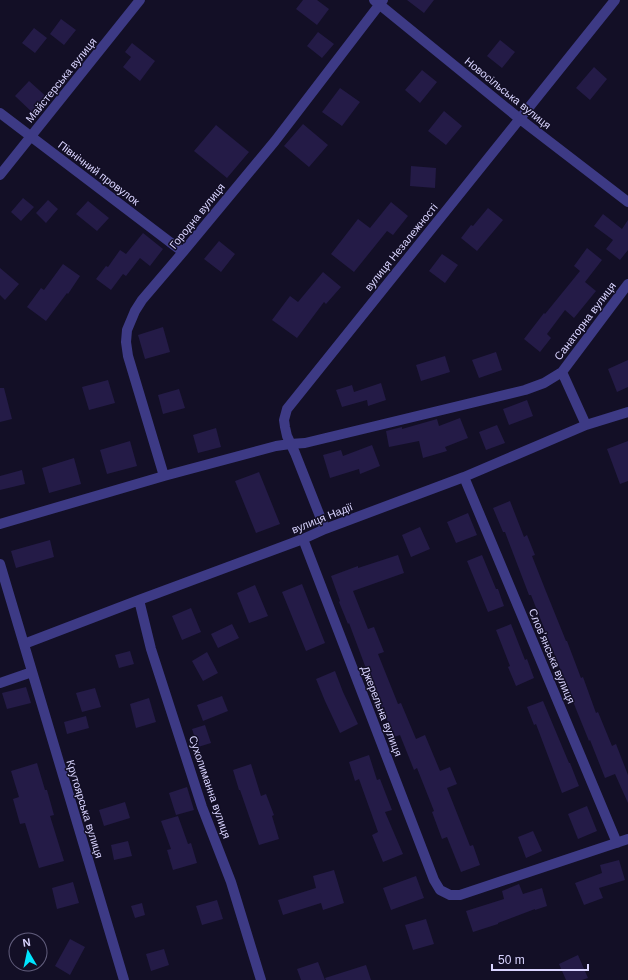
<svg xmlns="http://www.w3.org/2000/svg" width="628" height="980" font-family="Helvetica,sans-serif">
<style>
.building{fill:#241b47}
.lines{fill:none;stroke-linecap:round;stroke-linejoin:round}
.street{stroke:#3d3a85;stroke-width:10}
.labels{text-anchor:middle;stroke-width:3;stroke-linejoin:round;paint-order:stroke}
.street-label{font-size:11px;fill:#d9d4ff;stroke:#130f26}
</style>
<rect width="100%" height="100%" fill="#130f26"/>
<path class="building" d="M303,0H317L329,9L317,25L296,9Z
M407,0H434L424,13Z
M61,19L76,30L64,45L50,34Z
M34,28L47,38L35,53L22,43Z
M318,32L334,44L322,58L307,46Z
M500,40L515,52L502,68L487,56Z
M132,43L155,61L140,81L123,67L131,57L125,52Z
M594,67L607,79L590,100L576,88Z
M422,70L437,82L420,103L405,90Z
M29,81L49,99L34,114L15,96Z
M340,88L360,102L342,126L322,112Z
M444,111L462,126L446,145L428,131Z
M303,124L328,145L309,167L284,146Z
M216,125L249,152L227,178L194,151Z
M411,166L436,168L435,188L410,186Z
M23,198L34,207L21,221L11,212Z
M48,200L58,209L46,223L36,213Z
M88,201L109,218L97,231L76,214Z
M391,202L408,216L393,235L387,231L354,272L331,254L358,219L370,228Z
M488,208L503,220L477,251L461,238L471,225L473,226Z
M603,214L622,229L628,220V250L620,260L606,249L613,240L594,226Z
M143,233L163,249L150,266L140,258L126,276L123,274L111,290L96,279L106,266L108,267L120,250L126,254Z
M219,241L235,254L221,272L204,259Z
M587,248L602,260L585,282L596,291L574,318L565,310L547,334L551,338L540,352L524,339L544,313L545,314L580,271L574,266Z
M442,254L458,265L445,283L429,271Z
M63,264L80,276L68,294L67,293L46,321L27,307L41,288L44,290Z
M0,268L19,284L5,300L0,295Z
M323,272L341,287L326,304L324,302L297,338L272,320L290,296L298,302Z
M163,327L170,352L145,359L138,335Z
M496,352L502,370L479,378L472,360Z
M445,356L450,372L421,381L416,365Z
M628,360V387L617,392L608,369Z
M108,380L115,403L89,410L82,387Z
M381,383L386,400L368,406L367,400L342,407L336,390L352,385L354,392Z
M0,388H4L12,419L0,422Z
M179,389L185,408L163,414L158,395Z
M527,400L533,416L509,425L503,409Z
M460,418L468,438L445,447L447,451L423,458L419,441L389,447L386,431L402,427V429L437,419L439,426Z
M497,425L505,443L486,450L479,432Z
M216,428L221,447L198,453L193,435Z
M130,441L137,466L107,474L100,450Z
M628,441V481L620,484L607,449Z
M372,445L380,466L360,474L359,469L330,478L323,455L341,450L343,456Z
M74,458L81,484L49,493L42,468Z
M22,470L25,484L0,490V476Z
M259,472L280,524L256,533L235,481Z
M510,501L524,537L527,535L535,555L532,556L545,589L566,641H567L581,678L583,677L596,713L598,712L612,746L616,744L628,775V803L615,774L605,778L590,740L589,741L576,709L531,595H529L505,532H503L493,508Z
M468,513L477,535L456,543L447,522Z
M420,527L430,549L411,557L402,535Z
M50,540L54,557L16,568L11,551Z
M398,555L404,573L353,591L368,629L374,627L384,652L378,654L398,704L401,703L416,739L425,735L440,771L450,767L457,784L447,788L470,846L473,845L480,865L461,872L447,837L442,839L432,812L434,811L417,768L414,770L400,735L394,737L378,698H377L349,623L348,624L339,602L340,601L331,576L358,566V568Z
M482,555L496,589H498L504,606L488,612L467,561Z
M302,584L325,643L306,651L282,592Z
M255,585L268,616L249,623L237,593Z
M191,608L201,632L182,640L172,616Z
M232,624L239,638L218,648L211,634Z
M511,624L525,660L527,659L534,678L516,686L508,667L510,666L496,630Z
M130,651L134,664L119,668L115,655Z
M207,652L218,673L203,681L192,661Z
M335,671L343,692L358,724L340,733L325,701L316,679Z
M26,687L31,703L7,709L2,693Z
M95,688L101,707L82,712L76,693Z
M222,696L228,711L203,721L197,705Z
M149,698L156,722L136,728L130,704Z
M543,701L569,763H570L579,786L562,793L536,724L534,725L527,707Z
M86,716L89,728L67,734L64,722Z
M205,725L211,743L198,747L192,729Z
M369,755L377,780L380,779L392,810L385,812L403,854L383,862L372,835L378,832L359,779L355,781L349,762Z
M37,763L45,790H47L54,815L50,816L64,861L39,868L25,823L20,824L13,799L19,797L11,771Z
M251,764L261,796L266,794L274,815L272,816L279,839L259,845L240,790H239L233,770Z
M187,787L194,810L176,815L169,793Z
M125,802L130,818L104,826L99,810Z
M587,806L597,831L578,839L568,814Z
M178,816L188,844L191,843L197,863L173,870L167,850L171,849L161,821Z
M533,831L542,851L526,858L518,837Z
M128,841L132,856L114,860L111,845Z
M619,860L625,880L599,888L603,898L584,905L575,883L602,873L600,865Z
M334,870L344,903L323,910L321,903L283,915L278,900L316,888L313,876Z
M416,876L424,898L391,910L383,888Z
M73,882L79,903L57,909L52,888Z
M519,884L523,894L542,888L547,906L535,910V909L498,923V924L473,932L466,911L504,899L502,891Z
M217,900L223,919L202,925L196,906Z
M142,903L145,915L135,918L131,906Z
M426,919L434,944L413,950L405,925Z
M70,939L85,947L70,975L55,966Z
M164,949L169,965L151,971L146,954Z
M578,955L588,978L582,980H566L559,964Z
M318,962L325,980H301L297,969Z
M366,965L371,980H326L325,978Z"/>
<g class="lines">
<path class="street" d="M374,0L520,119L628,202
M0,113L183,252
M0,175L140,0
M562,372L586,425
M164,476L128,356L126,342L127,330L135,311L142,300L183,252L275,141L383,0
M464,477L617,843
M0,524L164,476L276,446L290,444L305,443L525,390L544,383L562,372L628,284
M325,529L295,453L287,436L285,427L284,420L287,409L615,0
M303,539L434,880L440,890L450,895H460L628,839
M0,564L124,980
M139,600L151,649L202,807L231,882L261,980
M24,644L139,600L303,539L325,529L464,477L586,425L628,412
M0,683L32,672"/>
</g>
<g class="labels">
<g class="street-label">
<text transform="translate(61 80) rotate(-51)" y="4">Майстерська вулиця</text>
<text transform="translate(508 93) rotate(39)" y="4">Новосільська вулиця</text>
<text transform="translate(99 173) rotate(37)" y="4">Північний провулок</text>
<text transform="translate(197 216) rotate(-51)" y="4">Городна вулиця</text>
<text transform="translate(401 247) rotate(-51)" y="4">вулиця Незалежності</text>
<text transform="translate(585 321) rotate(-53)" y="4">Санаторна вулиця</text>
<text transform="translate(322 518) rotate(-22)" y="4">вулиця Надії</text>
<text transform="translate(552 656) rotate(67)" y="4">Словʼянська вулиця</text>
<text transform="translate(382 711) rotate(69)" y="4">Джерельна вулиця</text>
<text transform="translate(210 787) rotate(71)" y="4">Сухолиманна вулиця</text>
<text transform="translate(85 809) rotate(73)" y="4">Крутоярська вулиця</text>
</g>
</g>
<g transform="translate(28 952) rotate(351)"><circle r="19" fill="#130f26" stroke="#625e7d"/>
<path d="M0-3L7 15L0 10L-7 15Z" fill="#00e5ff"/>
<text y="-6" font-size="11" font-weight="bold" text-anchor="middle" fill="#d9d4ff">N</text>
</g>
<path d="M492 964v6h96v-6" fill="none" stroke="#d9d4ff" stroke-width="2"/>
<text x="498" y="964" font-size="12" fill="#d9d4ff" stroke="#130f26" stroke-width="3" paint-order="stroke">50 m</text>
</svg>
